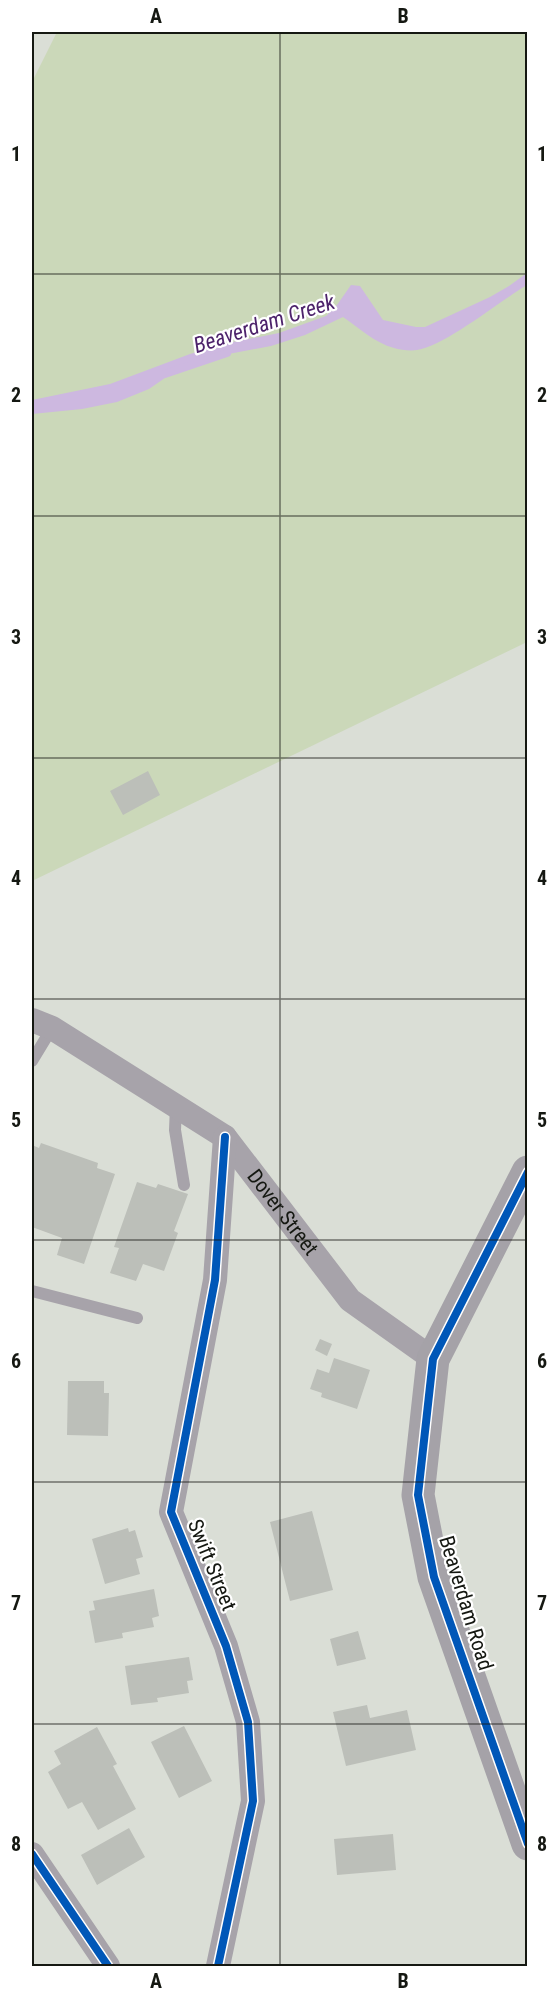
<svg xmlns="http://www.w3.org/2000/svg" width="559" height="1998" font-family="'Roboto Condensed',sans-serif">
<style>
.green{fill:#cbd8b9}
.water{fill:#cdb8e0}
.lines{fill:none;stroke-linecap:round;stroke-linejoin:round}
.stream{stroke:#cdb8e0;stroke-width:8}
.building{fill:#bcbfb9}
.lane{stroke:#a7a3aa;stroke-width:12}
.street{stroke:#a7a3aa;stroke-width:24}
.secondary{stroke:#a5a2a8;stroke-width:33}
.cycleway-casing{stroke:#fff;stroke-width:11}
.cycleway{stroke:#0057b8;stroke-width:8}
.grid{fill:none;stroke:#151812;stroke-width:1.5;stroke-opacity:0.55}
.labels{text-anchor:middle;stroke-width:4.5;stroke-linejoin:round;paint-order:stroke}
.street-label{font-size:21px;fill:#151812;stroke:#fff}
.water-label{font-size:22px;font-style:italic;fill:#4d236b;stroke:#fff}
.neatline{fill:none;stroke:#151812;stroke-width:2}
.grid-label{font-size:20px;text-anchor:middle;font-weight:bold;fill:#151812}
</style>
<rect width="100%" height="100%" fill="#daded6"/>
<path class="green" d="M57,32H527V642L32,881V82Z"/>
<path class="water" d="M527,273V285C500,301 445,346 417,350C411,351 400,350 394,348C375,343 359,328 343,317L305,335L271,346L218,356L175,371L149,389L117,402L82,409L32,414V400L110,384L190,354L233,342L279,333L326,316L337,305L351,285L360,286L383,320L416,327H425L490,297L509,286Z"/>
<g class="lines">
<path class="stream" d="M165,374L227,353"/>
</g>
<path class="building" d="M148,771L160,795L123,815L110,791Z
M41,1143L98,1163L97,1168L115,1174L84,1264L57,1255L62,1238L32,1227V1145L39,1148Z
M137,1182L156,1188L158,1184L188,1194L174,1231L178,1233L164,1271L143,1264L136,1281L110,1273L119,1248L114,1247Z
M320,1339L332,1344L327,1356L315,1350Z
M334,1358L370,1370L357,1409L321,1397L322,1393L310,1389L317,1369L329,1373Z
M68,1381H104V1393H109L108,1436L67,1435Z
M312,1511L333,1590L290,1601L270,1522Z
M128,1528L129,1532L135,1530L143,1557L136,1559L140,1574L105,1584L92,1539Z
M154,1589L159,1616L152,1618L154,1627L122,1633L123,1638L95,1643L89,1611L95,1610L93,1601Z
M358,1631L366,1659L337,1666L330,1639Z
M189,1657L193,1680L187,1681L189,1693L157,1698L158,1702L131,1705L125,1666Z
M367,1705L370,1718L407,1710L416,1750L346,1766L333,1712Z
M184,1726L212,1781L179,1798L151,1742Z
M97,1727L117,1764L113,1766L136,1809L98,1830L82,1802L68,1809L48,1772L61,1764L54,1751Z
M129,1828L145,1857L97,1885L81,1855Z
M393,1834L396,1870L337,1875L334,1839Z"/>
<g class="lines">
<path class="lane" d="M32,1061L52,1028
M176,1106L175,1130L184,1185
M32,1291L137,1318"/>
<g class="street">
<path id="s1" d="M32,1020L52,1028L225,1137L350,1300L433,1359"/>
<path d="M32,1854L108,1966"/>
<path d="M218,1966L253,1801L248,1722L226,1646L171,1512L215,1280L225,1137"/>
</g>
<path class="secondary" d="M528,1172L433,1359L418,1495L434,1577L528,1844"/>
<g class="cycleway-casing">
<path id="cycleway" d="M528,1172L433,1359L418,1495L434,1577L528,1844
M32,1854L108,1966
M218,1966L253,1801L248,1722L226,1646L171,1512L215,1280L225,1137"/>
</g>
<use href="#cycleway" class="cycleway"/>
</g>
<path class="grid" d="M280,32V1966M32,274H528M32,516H528M32,758H528M32,999H528M32,1240H528M32,1482H528M32,1724H528"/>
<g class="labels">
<g class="street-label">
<text dy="7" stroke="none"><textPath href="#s1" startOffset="321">Dover Street</textPath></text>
<text transform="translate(212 1565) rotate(68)" y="7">Swift Street</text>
<text transform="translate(466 1603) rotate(73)" y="7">Beaverdam Road</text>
</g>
<g class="water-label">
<text transform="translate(264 323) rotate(-18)" y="8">Beaverdam Creek</text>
</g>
</g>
<rect width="559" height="1998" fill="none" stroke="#ffffff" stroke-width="66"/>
<rect x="33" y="33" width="493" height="1932" class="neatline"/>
<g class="grid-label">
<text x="156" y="23">A</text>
<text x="403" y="23">B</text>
<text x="16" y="161">1</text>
<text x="542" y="161">1</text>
<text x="16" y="402">2</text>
<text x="542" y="402">2</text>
<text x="16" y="644">3</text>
<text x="542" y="644">3</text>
<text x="16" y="885">4</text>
<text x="542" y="885">4</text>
<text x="16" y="1127">5</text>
<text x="542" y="1127">5</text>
<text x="16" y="1368">6</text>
<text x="542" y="1368">6</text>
<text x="16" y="1610">7</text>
<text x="542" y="1610">7</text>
<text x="16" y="1851">8</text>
<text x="542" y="1851">8</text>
<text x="156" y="1988">A</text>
<text x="403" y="1988">B</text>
</g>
</svg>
